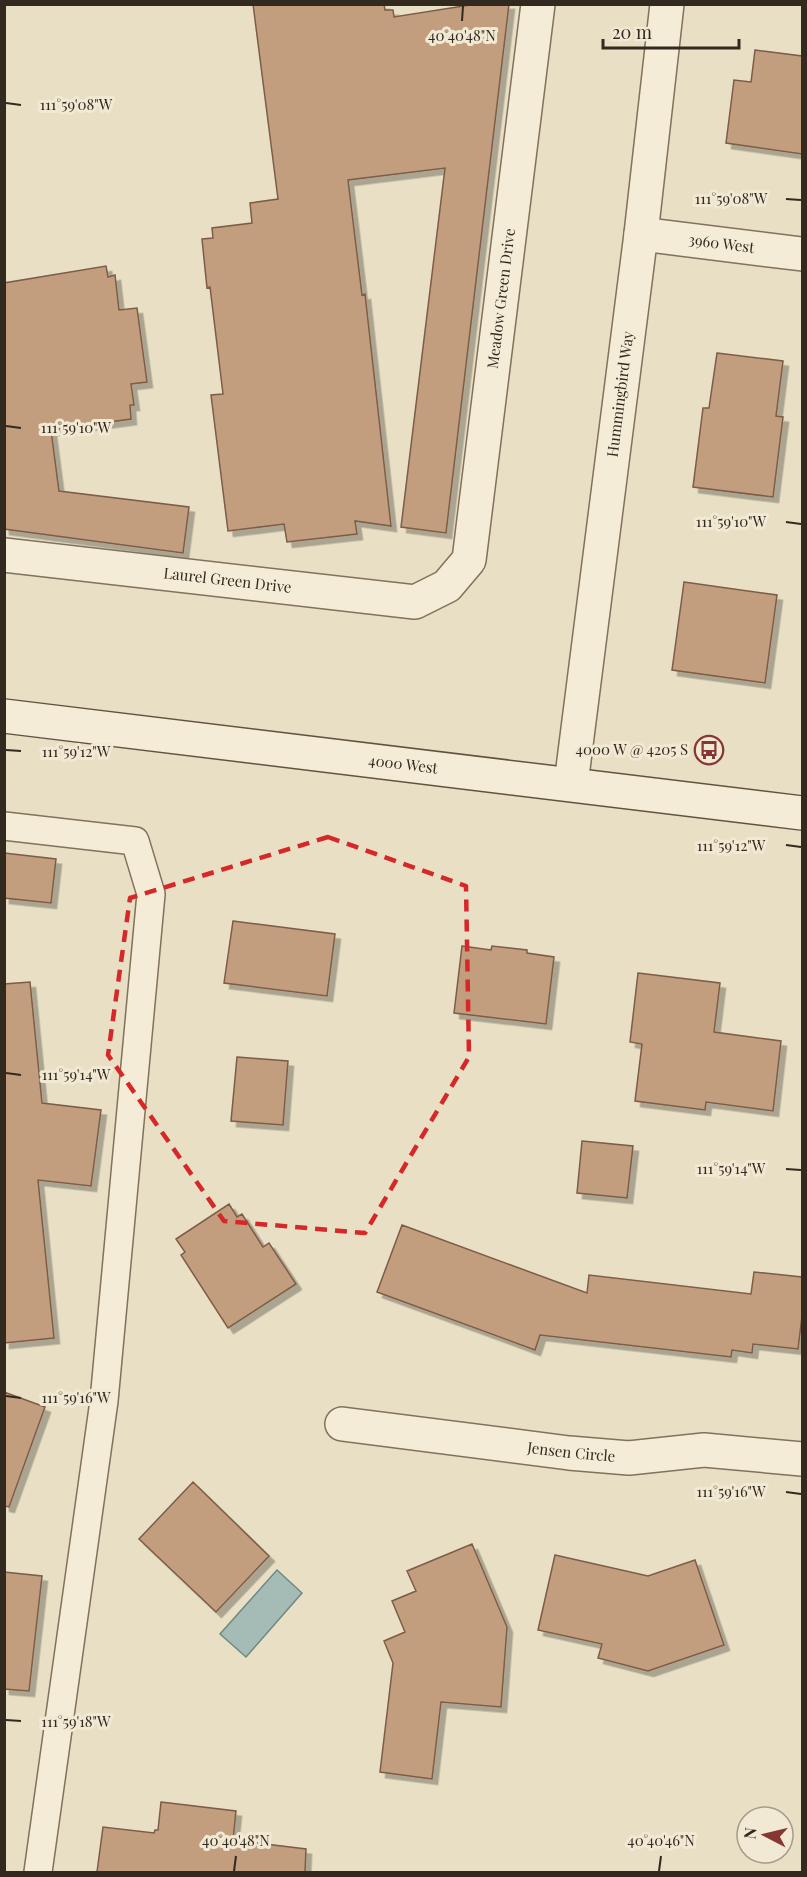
<svg xmlns="http://www.w3.org/2000/svg" width="807" height="1877" font-family="'Playfair Display',serif">
<style>
.water{fill:#a5bcb6;stroke:#6e8983;stroke-width:1.5}
.building{fill:#c29d7e;stroke:#7d5d46;stroke-width:1.5;filter:url(#shadow)}
.lines{fill:none;stroke-linecap:round;stroke-linejoin:round}
.lane-casing{stroke:#81715d;stroke-width:30}
.street-casing{stroke:#81715d;stroke-width:36}
.secondary-casing{stroke:#625240;stroke-width:36}
.lane{stroke:#f4ecd6;stroke-width:27}
.street{stroke:#f4ecd6;stroke-width:33}
.secondary{stroke:#f4ecd6;stroke-width:33}
.marked{fill:none;stroke:#d62828;stroke-width:4.5;stroke-dasharray:12 8;stroke-linejoin:round}
.ticks{fill:none;stroke:#32291f;stroke-width:2}
.labels{text-anchor:middle;stroke-width:6;stroke-linejoin:round;paint-order:stroke}
.street-label{font-size:15px;fill:#32291f;stroke:#f1e9d3}
.poi-label{font-size:15px;fill:#32291f;stroke:#f1e9d3;text-anchor:end}
.ticks-label{font-size:15px;text-anchor:middle;fill:#32291f;stroke:#f1e9d3;stroke-width:6;stroke-linejoin:round;paint-order:stroke}
</style>
<defs>
<filter id="shadow"><feDropShadow dx="5.5" dy="5.5" stdDeviation="0" flood-color="#0004"/></filter>
</defs>
<rect width="100%" height="100%" fill="#e8dfc4"/>
<path class="water" d="M277,1570L302,1593L246,1657L220,1634Z"/>
<path class="building" d="M253,4H384L385,10H393L394,17L476,4H509L446,533L401,527L445,168L348,180L362,295L365,294L391,526L355,521L357,534L287,542L284,524L228,531L211,395L223,394L210,287L207,288L202,239L213,238L212,228L252,223L250,203L278,199Z
M755,50L802,56V154L726,143L734,80L751,82Z
M106,266L108,277L115,275L119,310L137,308L147,382L131,384L134,405H130L131,419L51,430L59,491L189,507L183,553L4,529V283Z
M717,353L783,361L776,416L783,417L773,497L693,487L703,408H709Z
M684,582L777,595L765,683L672,670Z
M4,853L56,859L51,903L4,898Z
M233,921L335,934L327,996L224,983Z
M462,946L491,950L492,946L527,950V953L554,957L546,1024L454,1013Z
M638,973L720,983L714,1032L781,1041L773,1111L706,1102L705,1110L635,1101L642,1044L630,1042Z
M30,982L42,1103L101,1110L91,1186L38,1180L54,1338L4,1343V984Z
M237,1057L288,1061L283,1125L231,1121Z
M582,1141L633,1146L627,1198L577,1193Z
M229,1204L237,1217L242,1214L263,1247L269,1243L296,1284L228,1328L181,1255L185,1252L176,1239Z
M402,1225L587,1293L589,1275L751,1294L754,1272L802,1277V1316L798,1349L753,1344L752,1353L732,1350L731,1357L540,1335L535,1350L377,1292Z
M4,1392L45,1407L9,1507L4,1506Z
M193,1482L269,1556L216,1612L139,1539Z
M472,1544L507,1627L501,1707L441,1702L432,1779L380,1772L393,1663L384,1641L405,1632L392,1601L416,1591L407,1571Z
M555,1555L648,1576L695,1560L724,1645L648,1671L598,1658L602,1644L538,1630Z
M4,1572L42,1576L29,1691L4,1689Z
M161,1802L236,1811L233,1840L306,1849L305,1872H97L103,1827L154,1833L155,1830H158Z"/>
<g class="lines">
<g class="lane-casing">
<path id="lane" d="M4,826L135,841L151,894L104,1401L38,1872"/>
</g>
<g class="street-casing">
<g id="street">
<path id="s1" d="M641,234L802,254"/>
<path id="s2" d="M4,555L415,602L447,586L469,560L538,4"/>
<path id="s3" d="M571,784L641,234L667,4"/>
<path id="s4" d="M342,1424L569,1453L629,1458L704,1450L802,1459"/>
</g>
</g>
<g class="secondary-casing">
<g id="secondary">
<path id="s5" d="M4,716L802,813"/>
</g>
</g>
<use href="#lane" class="lane"/>
<use href="#street" class="street"/>
<use href="#secondary" class="secondary"/>
</g>
<path class="marked" d="M328,837L466,886L469,1057L365,1233L224,1221L108,1055L130,898Z"/>
<path class="ticks" d="M462,21L463,6M6,103L21,105M786,199L801,200M6,426L21,428M786,522L801,524M6,750L21,751M786,845L801,847M6,1073L21,1075M786,1169L801,1170M6,1396L21,1398M786,1492L801,1494M6,1720L21,1721M234,1871L236,1856M659,1871L661,1856"/>
<defs>
<g id="bus-ring" transform="scale(1.5)"><circle r="9.5" fill="#f1e9d3" stroke="#883634" stroke-width="1.5"/><path d="M-5-6H5V4H4V6H2V4H-2V6H-4V4H-5ZM-3.5-4V0h7V-4ZM-3.5 1.2v1.5H-2V1.2ZM2 1.2v1.5H3.5V1.2Z" fill="#883634"/></g>
</defs>
<g fill-rule="evenodd">
<use href="#bus-ring" x="709" y="750"/>
</g>
<g class="labels">
<g class="street-label">
<text dy="5" stroke="none"><textPath href="#s1" startOffset="81">3960 West</textPath></text>
<text dy="5" stroke="none"><textPath href="#s2" startOffset="747">Meadow Green Drive</textPath></text>
<text dy="5" stroke="none"><textPath href="#s3" startOffset="393">Hummingbird Way</textPath></text>
<text dy="5" stroke="none"><textPath href="#s2" startOffset="225">Laurel Green Drive</textPath></text>
<text dy="5" stroke="none"><textPath href="#s5" startOffset="402">4000 West</textPath></text>
<text dy="5" stroke="none"><textPath href="#s4" startOffset="231">Jensen Circle</textPath></text>
</g>
<g class="poi-label">
<text x="688" y="755">4000 W @ 4205 S</text>
</g>
</g>
<g class="ticks-label">
<text x="462" y="41">40°40'48"N</text>
<text x="76" y="110">111°59'08"W</text>
<text x="731" y="204">111°59'08"W</text>
<text x="76" y="433">111°59'10"W</text>
<text x="731" y="527">111°59'10"W</text>
<text x="76" y="757">111°59'12"W</text>
<text x="731" y="851">111°59'12"W</text>
<text x="76" y="1080">111°59'14"W</text>
<text x="731" y="1174">111°59'14"W</text>
<text x="76" y="1403">111°59'16"W</text>
<text x="731" y="1497">111°59'16"W</text>
<text x="76" y="1727">111°59'18"W</text>
<text x="236" y="1846">40°40'48"N</text>
<text x="661" y="1846">40°40'46"N</text>
</g>
<rect width="807" height="1877" fill="none" stroke="#32291f" stroke-width="12"/>
<g transform="translate(765 1835) rotate(277)"><circle r="28" fill="#f1e9d3" stroke="#a59c8b" stroke-width="1.5"/>
<path d="M0-4.5L10 22L0 15L-10 22Z" fill="#883634"/>
<text y="-9" font-size="16" font-weight="bold" text-anchor="middle" fill="#32291f">N</text>
</g>
<path d="M603 39v9h136v-9" fill="none" stroke="#32291f" stroke-width="3"/>
<text x="612" y="39" font-size="18" fill="#32291f" stroke="#f1e9d3" stroke-width="4.5" paint-order="stroke">20 m</text>
</svg>
